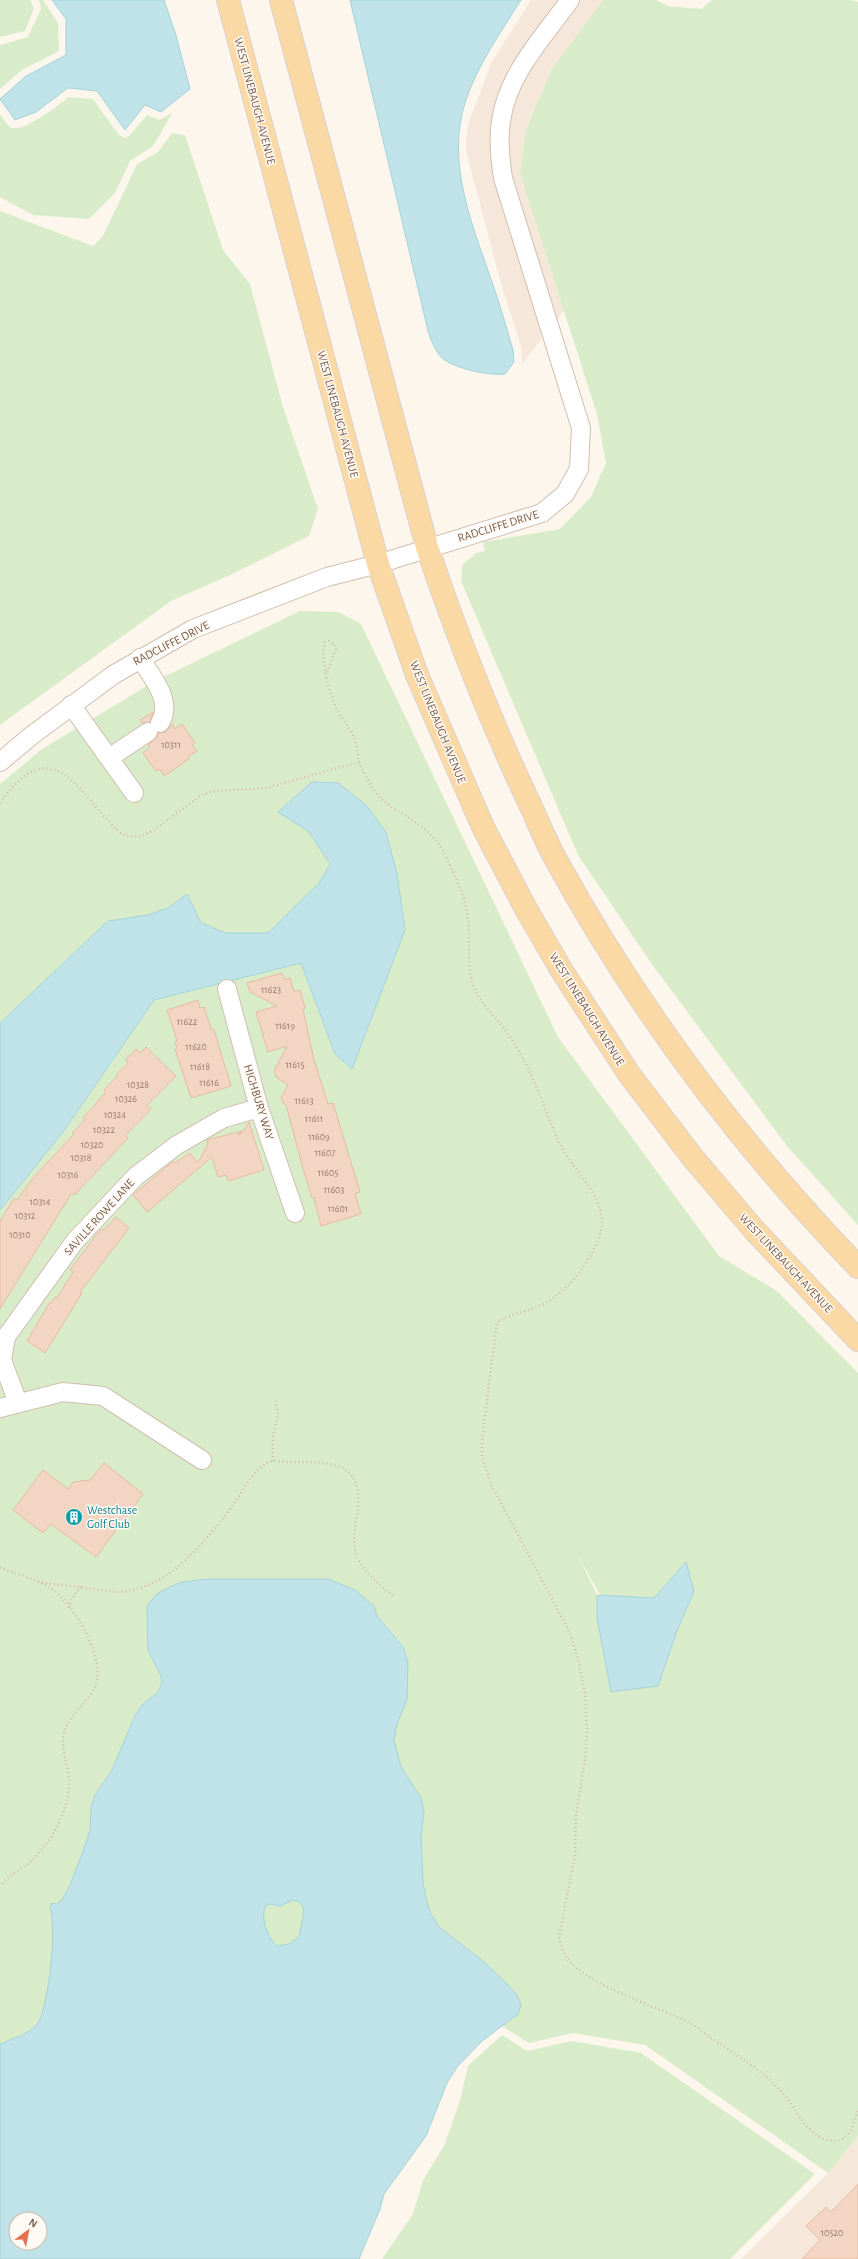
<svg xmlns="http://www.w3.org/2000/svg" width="858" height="2259" font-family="'Alegreya Sans',sans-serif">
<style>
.residential{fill:#f5e8da}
.green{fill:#d8ecc9;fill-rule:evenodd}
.water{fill:#bfe3e8;stroke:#a5d3da;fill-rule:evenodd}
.building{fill:#f3d5c3;stroke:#e6bba3}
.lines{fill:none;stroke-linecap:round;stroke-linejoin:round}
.minor-casing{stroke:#d1beb0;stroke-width:20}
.major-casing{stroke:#dad1cd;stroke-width:24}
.path{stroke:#d9b8a5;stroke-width:2.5;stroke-dasharray:1 3;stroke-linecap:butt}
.minor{stroke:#fff;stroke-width:18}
.major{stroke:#fbd9a5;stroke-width:22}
.labels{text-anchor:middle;stroke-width:3;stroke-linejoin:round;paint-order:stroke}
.number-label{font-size:10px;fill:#987a6a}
.street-label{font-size:12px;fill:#7a5c4d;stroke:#fffaf3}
.culture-label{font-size:12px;fill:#0d838f;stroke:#fffaf3;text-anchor:start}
</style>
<rect width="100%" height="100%" fill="#fdf6ec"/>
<path class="residential" d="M531,0H559L501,89L492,118L490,150L495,182L543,337L522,364L521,346L500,280L466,151V137L469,122L491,63Z
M581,0H621L588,280L557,320L512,175L508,148L510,120L518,95L530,69Z
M858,2136V2259H741L828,2173Z"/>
<path class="green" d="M0,0H30L34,8L25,31L0,37Z
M39,0H43L58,23L59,51L22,70L0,89V45L28,37L41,9Z
M603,0H656L668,6L701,9L712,0H852L858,2V1225L787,1146L651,963L578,855L461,581L462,565L476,553L485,551L483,542L560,529L591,497L606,463L597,414L520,173L526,130L552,69Z
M69,97L93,99L119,135L125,138L129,136L147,115L160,120L173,112L153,146L130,161L115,193L89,219L33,215L0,197V114C3,118 6,124 10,127C21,135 60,104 69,97Z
M172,133L185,135L223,250L250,284L283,407L318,509L309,536L228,576L171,601L0,725V211L93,246L103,236L137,164L158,152Z
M300,611L339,612L361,624L558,1037L719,1256L777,1291L858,1373V2136L828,2173L645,2045L573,2033L529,2043L502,2026L482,2041L457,2067L447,2083L426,2136L384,2194L380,2209L359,2259H0V784L42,749L155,681ZM578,1555L600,1595L654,1598L686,1562L694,1592L678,1628L611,1692L597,1618V1595ZM16,2219H40V2243H16Z
M502,2035L527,2051L572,2041L641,2053L815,2174L730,2259H382L413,2214L423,2180L444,2146L460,2101L468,2066Z"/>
<path class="water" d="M52,0H164L176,35L190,89L161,112L145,105L125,130L97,91L68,88L36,112L15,120L0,99L26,76L66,55V19Z
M350,0H521C501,32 478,64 466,100C444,165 475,230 495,291C502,311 507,330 513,350L514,362L505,374C490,376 455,369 442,358C435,351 431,340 428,331Z
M312,782L338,783L366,805L386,832L397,874L405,930L352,1069L335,1054L301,963L154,1000L63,1132L0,1210V1023L108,921L148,915L168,908L187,894L201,923L226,933H268L319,883L330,864L308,831L278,812Z
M686,1562L694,1592L678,1628L658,1686L611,1692L597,1618V1595L654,1598Z
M208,1579H328L355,1590L374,1606L377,1616L403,1647L408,1662L407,1699L397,1724L394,1740L401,1767L421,1798L424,1812L421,1836L423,1882L426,1899L431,1914L439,1927L483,1961L509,1986L516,1994L521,2005L518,2014L482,2041L457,2067L447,2083L426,2136L384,2194L380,2209L359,2259H0V2044C11,2039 31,2034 38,2023C49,2003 57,1929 50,1907L52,1903L57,1904L62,1900L71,1883L86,1843L90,1830L91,1807L95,1795L111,1772L135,1716L142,1705L158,1692L162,1683L161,1676L148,1650L147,1606L157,1594L170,1587L182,1582ZM293,1900L301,1903L304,1912L299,1937L289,1944L277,1946C267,1937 261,1920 265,1906L269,1904L280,1906ZM16,2219H40V2243H16Z"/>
<path class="building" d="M153,712L150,722L142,723L140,720Z
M172,724L175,729L182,724L195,743L192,745L197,751L188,757L189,759L164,776L160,769L156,771L143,753L150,747L148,745L157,737L158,733L166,732Z
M282,973L285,980L290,978L294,992L300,990L305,1008L303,1009L314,1060L328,1104L333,1103L360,1192L355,1194L361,1214L321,1226L314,1198H312L302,1165L286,1105L283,1103L281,1098L288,1085L276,1077L274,1071L287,1046L268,1052L256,1012L277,1006L250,992L247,983Z
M198,1000L200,1008L204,1007L211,1029L214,1030L231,1086L191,1098L175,1049L177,1048L175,1042L177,1041L167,1010Z
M146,1047L176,1076L147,1105L151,1109L125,1136L128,1138L80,1189L76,1194H71L0,1309V1221L14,1198L17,1200L33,1178L74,1134L72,1133L85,1120L83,1118L106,1092L104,1090L117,1076L116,1075L128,1063L125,1060L136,1049L140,1053Z
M249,1122L264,1170L228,1181L226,1175L218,1177L212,1157L147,1212L133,1195L173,1161L175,1163L190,1153L198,1163L208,1144L207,1140L242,1131L238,1135L242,1133Z
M116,1217L129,1228L80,1292L82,1293L45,1353L27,1341L50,1302L51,1303L55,1297L57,1298L73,1272L70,1270L97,1234L102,1229L104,1230Z
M104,1463L143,1494L96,1557L51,1524L43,1533L13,1510L43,1470L68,1489L73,1482L90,1480Z
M858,2184V2259H802L820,2240L806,2226L826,2207L831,2212Z"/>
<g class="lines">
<g class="minor-casing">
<path id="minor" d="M140,658C151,676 174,701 160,723
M71,705L134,793
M109,758L148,732
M0,762L31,736L113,675L193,629L327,577L378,564L542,513L565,494L579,469L581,428L503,178C500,159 498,140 501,121C507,75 544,36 570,0
M227,989L259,1108L295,1213
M18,1403L2,1360L6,1337L75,1241L136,1176L177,1145L224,1118L259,1108
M0,1408L63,1392L103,1396L202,1460"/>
</g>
<g class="major-casing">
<path id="major" d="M228,0L378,564L417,675L483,827L526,909L562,971L629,1074L693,1158L756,1232L858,1340
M281,0L427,547C456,633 488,715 526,796C536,816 544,838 555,858C636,1006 740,1145 858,1267"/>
</g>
<path class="path" d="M359,762C366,776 373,793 385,802C406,818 430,827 443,851C453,871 466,897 468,919C471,942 466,963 473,985C479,1002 492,1013 503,1027C509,1035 514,1044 520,1053C536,1081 546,1113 559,1142C572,1171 608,1198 601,1230C595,1257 565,1296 539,1306C525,1312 510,1314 497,1322L482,1440V1457L491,1484L570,1633L578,1659L585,1693L587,1730L585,1760L576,1814L575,1856L559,1937C561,1945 562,1951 566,1957C588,1987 658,2006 692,2024C699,2028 705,2034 711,2038C735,2054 760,2069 779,2089C795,2105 807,2139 833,2141C850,2141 853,2124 858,2111
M0,803C54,727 78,794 120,833L131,837L142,836L154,830L203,794L215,791L266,788L359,762C357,753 357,743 353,735C348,725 341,718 336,708C330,696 319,654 325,642L329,641L335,645L336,649L327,673
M273,1461V1435L278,1414L275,1400
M0,1568C17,1574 38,1579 53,1590C75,1606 107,1660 95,1687C88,1702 70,1714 65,1729C58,1749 70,1765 69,1785C67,1814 50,1845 28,1864C18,1871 8,1876 0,1886
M38,1582L118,1592C130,1591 142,1588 153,1583C181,1571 216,1529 233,1505C243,1491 252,1472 267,1463C272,1460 282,1462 288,1462C331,1462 365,1459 357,1515C355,1528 352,1543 357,1557C364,1573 381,1586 394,1597
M69,1608L71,1600L81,1586"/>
<use href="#minor" class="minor"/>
<use href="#major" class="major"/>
</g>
<defs>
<g id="building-disc" transform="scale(0.9)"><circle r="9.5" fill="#0f9aa8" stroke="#fffaf3"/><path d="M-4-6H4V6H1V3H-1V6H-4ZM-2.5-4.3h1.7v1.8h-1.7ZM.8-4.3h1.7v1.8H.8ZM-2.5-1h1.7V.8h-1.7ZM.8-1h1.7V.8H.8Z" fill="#fff"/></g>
</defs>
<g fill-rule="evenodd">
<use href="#building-disc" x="74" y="1517"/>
</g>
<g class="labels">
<g class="number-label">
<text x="171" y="748">10311</text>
<text x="271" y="993">11623</text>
<text x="187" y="1025">11622</text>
<text x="285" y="1029">11619</text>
<text x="196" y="1050">11620</text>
<text x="295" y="1068">11615</text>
<text x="200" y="1070">11618</text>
<text x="209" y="1086">11616</text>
<text x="138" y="1088">10328</text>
<text x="126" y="1102">10326</text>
<text x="304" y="1104">11613</text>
<text x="115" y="1118">10324</text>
<text x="314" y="1122">11611</text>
<text x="104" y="1133">10322</text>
<text x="319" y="1140">11609</text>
<text x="92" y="1148">10320</text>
<text x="325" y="1156">11607</text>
<text x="81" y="1161">10318</text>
<text x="328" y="1176">11605</text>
<text x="68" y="1178">10316</text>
<text x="334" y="1193">11603</text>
<text x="40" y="1205">10314</text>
<text x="338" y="1212">11601</text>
<text x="25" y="1219">10312</text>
<text x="20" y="1238">10310</text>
<text x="832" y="2236">10520</text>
</g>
<g class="street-label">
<text transform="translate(255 101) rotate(75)" y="4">WEST LINEBAUGH AVENUE</text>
<text transform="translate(338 414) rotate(75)" y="4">WEST LINEBAUGH AVENUE</text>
<text transform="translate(498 526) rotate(-17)" y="4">RADCLIFFE DRIVE</text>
<text transform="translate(171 643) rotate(-27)" y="4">RADCLIFFE DRIVE</text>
<text transform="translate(438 722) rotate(68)" y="4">WEST LINEBAUGH AVENUE</text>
<text transform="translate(587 1009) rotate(58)" y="4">WEST LINEBAUGH AVENUE</text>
<text transform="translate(259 1102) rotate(73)" y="4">HIGHBURY WAY</text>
<text transform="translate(99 1217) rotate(-48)" y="4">SAVILLE ROWE LANE</text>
<text transform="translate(786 1263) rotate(47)" y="4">WEST LINEBAUGH AVENUE</text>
</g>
<g class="culture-label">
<text x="87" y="1514">Westchase<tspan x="87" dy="14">Golf Club</tspan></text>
</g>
</g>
<g transform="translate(28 2231) rotate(32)"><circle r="19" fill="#fffaf3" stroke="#cabbb1"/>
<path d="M0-3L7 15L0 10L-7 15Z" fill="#e76f51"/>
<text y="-6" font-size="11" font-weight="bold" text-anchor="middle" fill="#7a5c4d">N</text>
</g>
</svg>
